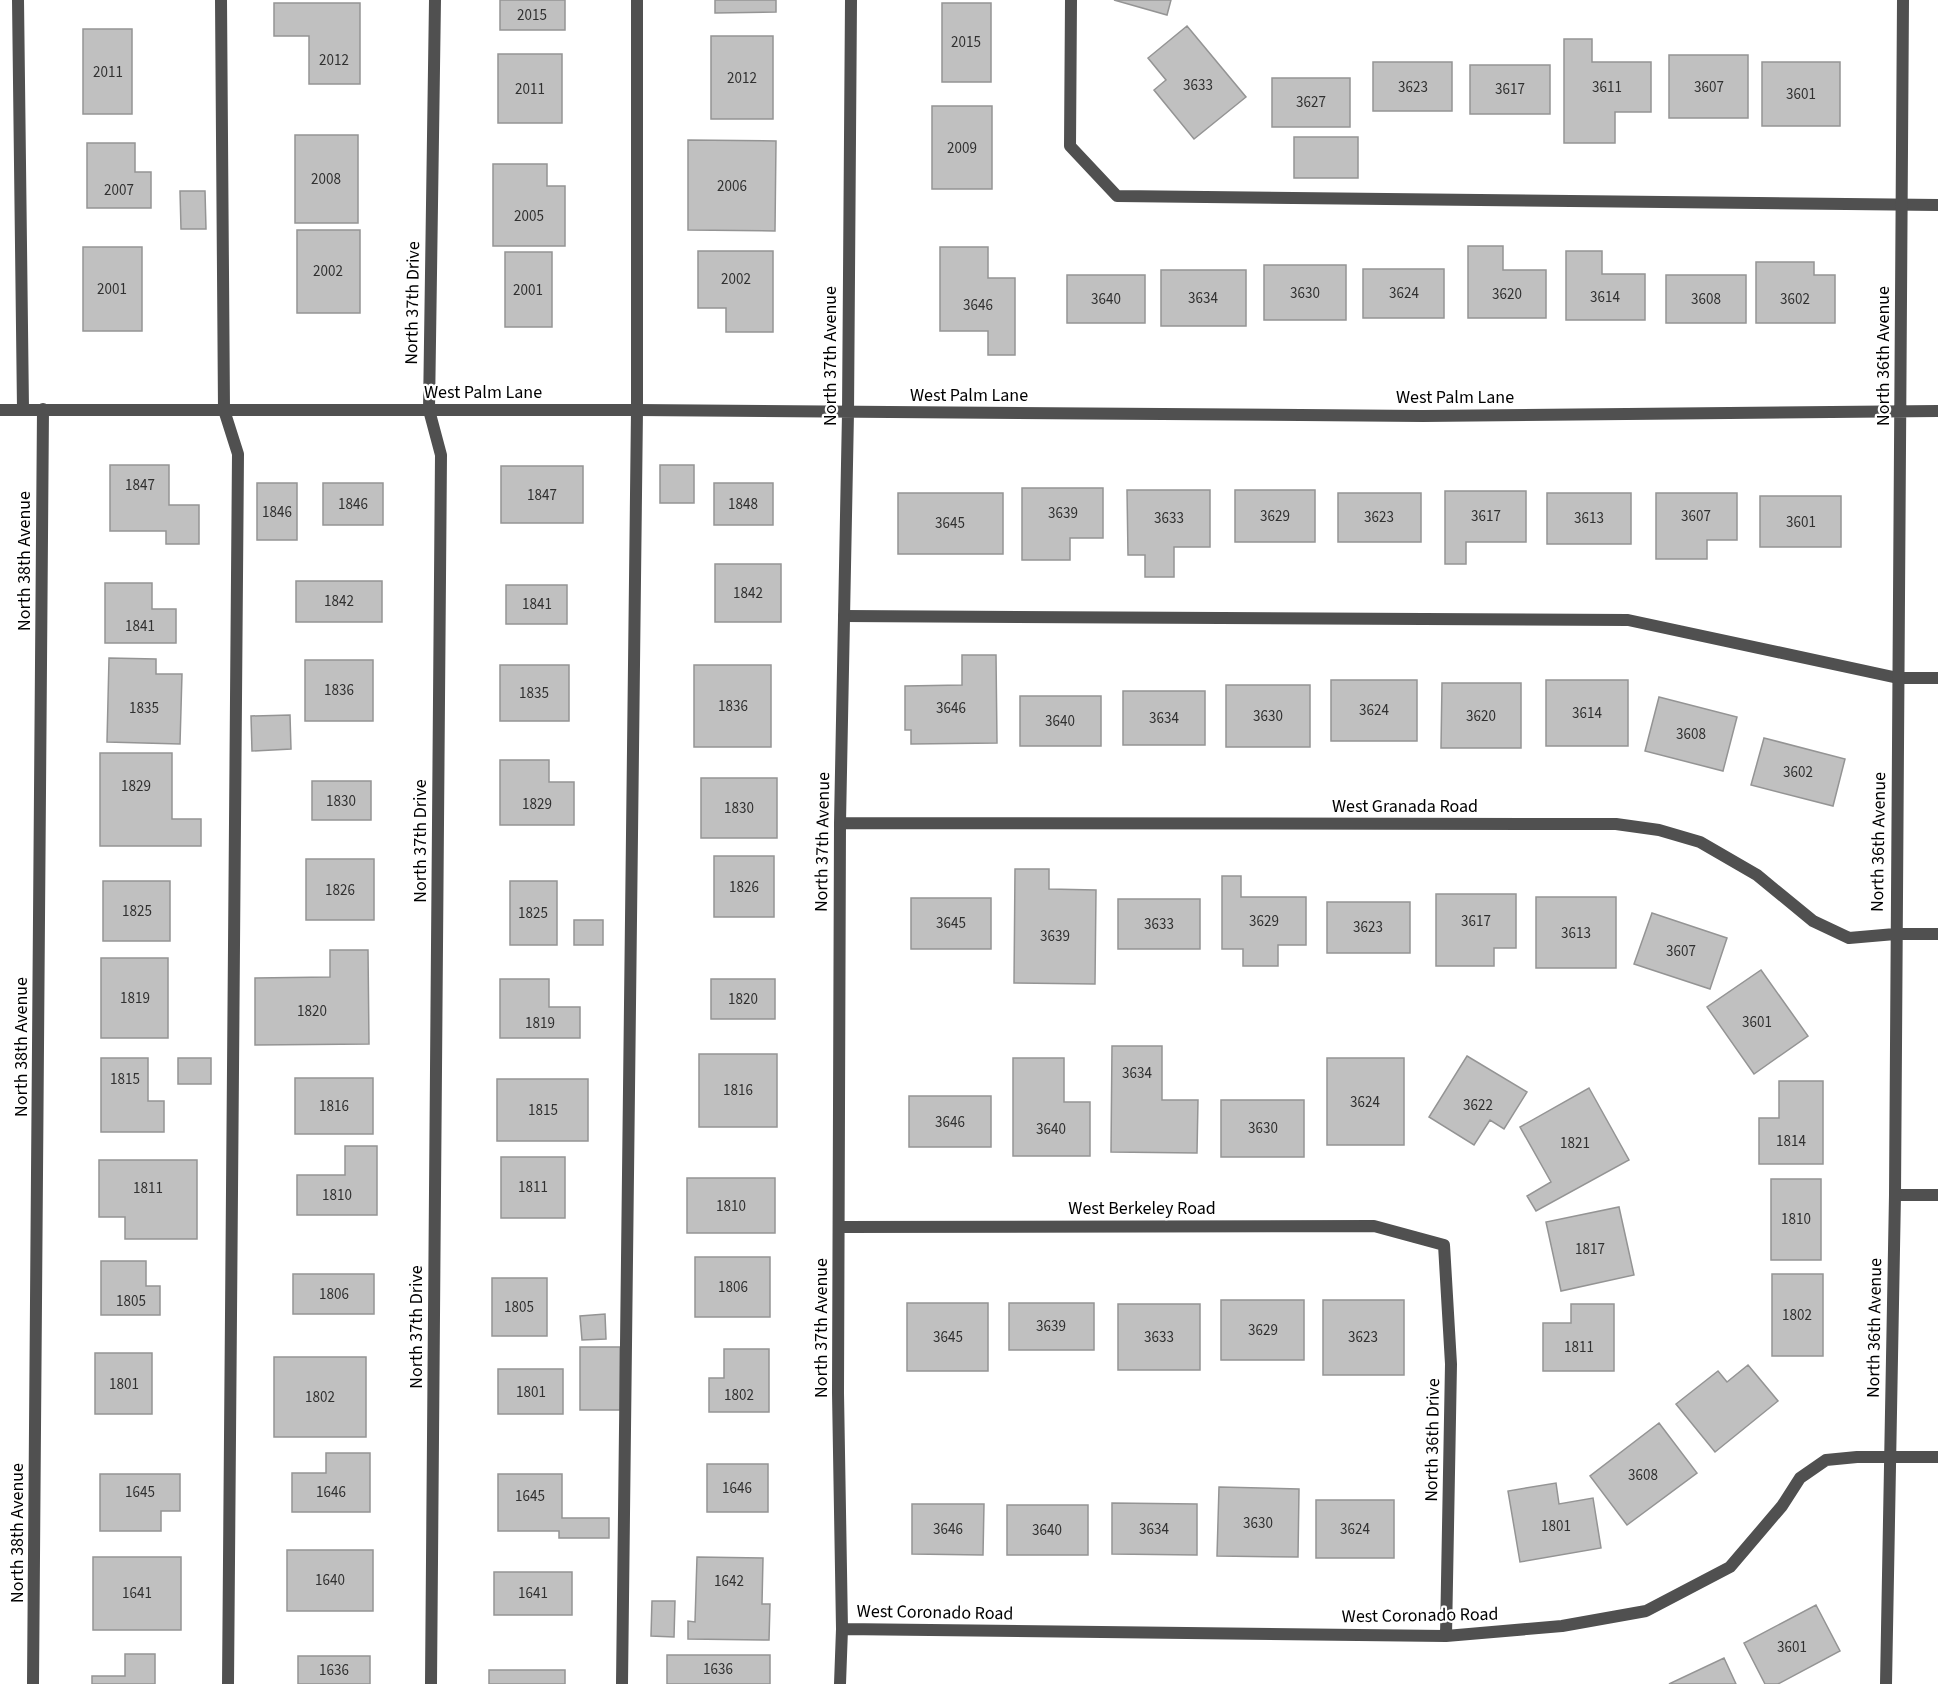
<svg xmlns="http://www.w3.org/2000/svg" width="1938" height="1684" font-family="'Source Sans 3',sans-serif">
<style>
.building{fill:#c0c0c0;stroke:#949494;stroke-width:1.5}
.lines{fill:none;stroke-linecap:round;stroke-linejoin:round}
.lane{stroke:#505050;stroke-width:12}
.street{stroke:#505050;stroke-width:12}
.labels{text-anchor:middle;stroke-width:4.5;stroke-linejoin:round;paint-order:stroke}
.number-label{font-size:15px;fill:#303030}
.street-label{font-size:18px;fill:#000;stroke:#fff}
</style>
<rect width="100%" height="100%" fill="#fff"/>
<path class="building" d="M500,0H565V30H500Z
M715,0H776V12L715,13Z
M1114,0H1171L1167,15Z
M274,3H360V84H309V36H274Z
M942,3H991V82H942Z
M1187,26L1246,97L1194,139L1154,90L1166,80L1148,58Z
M83,29H132V114H83Z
M711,36H773V119H711Z
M1564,39H1592V62H1651V112H1615V143H1564Z
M498,54H562V123H498Z
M1669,55H1748V118H1669Z
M1373,62H1452V111H1373Z
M1762,62H1840V126H1762Z
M1470,65H1550V114H1470Z
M1272,78H1350V127H1272Z
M932,106H992V189H932Z
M295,135H358V223H295Z
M1294,137H1358V178H1294Z
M688,140L776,141L775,231L688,230Z
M87,143H135V172H151V208H87Z
M493,164H547V186H565V246H493Z
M180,191H205L206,229H181Z
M297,230H360V313H297Z
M1468,246H1503V270H1546V318H1468Z
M83,247H142V331H83Z
M940,247H988V278H1015V355H988V331H940Z
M698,251H773V332H726V308H698Z
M1566,251H1602V274H1645V320H1566Z
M505,252H552V327H505Z
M1756,262H1814V275H1835V323H1756Z
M1264,265H1346V320H1264Z
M1363,269H1444V318H1363Z
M1161,270H1246V326H1161Z
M1067,275H1145V323H1067Z
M1666,275H1746V323H1666Z
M110,465H169V505H199V544H166V531H110Z
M660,465H694V503H660Z
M501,466H583V523H501Z
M257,483H297V540H257Z
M323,483H383V525H323Z
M714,483H773V525H714Z
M1022,488H1103V538H1070V560H1022Z
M1127,490H1210V547H1174V577H1145V555H1128Z
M1235,490H1315V542H1235Z
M1445,491H1526V542H1466V564H1445Z
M898,493H1003V554H898Z
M1338,493H1421V542H1338Z
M1547,493H1631V544H1547Z
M1656,493H1737V540H1707V559H1656Z
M1760,496H1841V547H1760Z
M715,564H781V622H715Z
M296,581H382V622H296Z
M105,583H152V609H176V643H105Z
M506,585H567V624H506Z
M962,655H996L997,743L911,744V730H905V686L962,685Z
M109,658L156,659V674H182L180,744L107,742Z
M305,660H373V721H305Z
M500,665H569V721H500Z
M694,665H771V747H694Z
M1331,680H1417V741H1331Z
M1546,680H1628V746H1546Z
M1442,683H1521V748H1441Z
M1226,685H1310V747H1226Z
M1123,691H1205V745H1123Z
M1020,696H1101V746H1020Z
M1659,697L1737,717L1723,771L1645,751Z
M290,715L291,749L252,751L251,716Z
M1764,738L1845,759L1833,806L1751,785Z
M100,753H172V819H201V846H100Z
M500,760H549V782H574V825H500Z
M701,778H777V838H701Z
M312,781H371V820H312Z
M714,856H774V917H714Z
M306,859H374V920H306Z
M1015,869H1049V889L1096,890L1095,984L1014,983Z
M1222,876H1241V897H1306V945H1278V966H1243V949H1222Z
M103,881H170V941H103Z
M510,881H557V945H510Z
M1436,894H1516V948H1494V966H1436Z
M1536,897H1616V968H1536Z
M911,898H991V949H911Z
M1118,899H1200V949H1118Z
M1327,902H1410V953H1327Z
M1652,913L1727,938L1710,989L1634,964Z
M574,920H603V945H574Z
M330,950H368L369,1044L255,1045V978L330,977Z
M101,958H168V1038H101Z
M1761,970L1808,1036L1754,1074L1707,1007Z
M500,979H549V1007H580V1038H500Z
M711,979H775V1019H711Z
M1112,1046H1162V1100H1198L1197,1153L1111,1152Z
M699,1054H777V1127H699Z
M1467,1056L1527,1092L1504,1129L1490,1120L1474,1145L1429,1117Z
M101,1058H148V1101H164V1132H101Z
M178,1058H211V1084H178Z
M1013,1058H1064V1102H1090V1156H1013Z
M1327,1058H1404V1145H1327Z
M295,1078H373V1134H295Z
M497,1079H588V1141H497Z
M1779,1081H1823V1164H1759V1118H1779Z
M1589,1088L1629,1160L1536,1211L1527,1196L1551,1182L1520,1127Z
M909,1096H991V1147H909Z
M1221,1100H1304V1157H1221Z
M345,1146H377V1215H297V1175H345Z
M501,1157H565V1218H501Z
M99,1160H197V1239H125V1217H99Z
M687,1178H775V1233H687Z
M1771,1179H1821V1260H1771Z
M1619,1207L1634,1275L1561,1291L1546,1222Z
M695,1257H770V1317H695Z
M101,1261H146V1286H160V1315H101Z
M293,1274H374V1314H293Z
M1772,1274H1823V1356H1772Z
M492,1278H547V1336H492Z
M1221,1300H1304V1360H1221Z
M1323,1300H1404V1375H1323Z
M907,1303H988V1371H907Z
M1009,1303H1094V1350H1009Z
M1118,1304H1200V1370H1118Z
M1571,1304H1614V1371H1543V1323H1571Z
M605,1314L606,1339L582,1340L580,1316Z
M580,1347H620V1410H580Z
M724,1349H769V1412H709V1378H724Z
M95,1353H152V1414H95Z
M274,1357H366V1437H274Z
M1748,1365L1778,1401L1715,1452L1676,1404L1718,1371L1727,1382Z
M498,1369H563V1414H498Z
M1659,1423L1697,1473L1627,1525L1590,1476Z
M326,1453H370V1512H292V1473H326Z
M707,1464H768V1512H707Z
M100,1474H180V1511H161V1531H100Z
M498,1474H562V1518H609V1538H559V1531H498Z
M1556,1483L1559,1504L1593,1498L1601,1548L1520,1562L1508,1491Z
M1219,1487L1299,1489L1298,1557L1217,1556Z
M1316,1500H1394V1558H1316Z
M1112,1503L1197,1504V1555L1112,1554Z
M912,1504H984L983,1555L912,1554Z
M1007,1505H1088V1555H1007Z
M287,1550H373V1611H287Z
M93,1557H181V1630H93Z
M697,1557L763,1558L762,1604H770L769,1640L688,1639V1621L695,1622Z
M494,1572H572V1615H494Z
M652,1601H675L674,1637L651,1636Z
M1816,1605L1840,1651L1778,1684H1765L1744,1643Z
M125,1654H155V1684H92V1676H125Z
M667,1655H770V1684H667Z
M298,1656H370V1684H298Z
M1724,1658L1736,1684H1669Z
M489,1670H565V1684H489Z"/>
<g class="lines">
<path class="lane" d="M221,0L224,410L238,454L228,1684
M1071,0L1070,146L1117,196L1938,205
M844,616L1628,620L1898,678H1938
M1895,1195H1938
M622,1684L637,410V0"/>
<path class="street" d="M18,0L23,409
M0,410H637L1423,416L1938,411
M840,823L1616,824L1659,830L1700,842L1757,875L1813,921L1849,938L1895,934H1938
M839,1227L1374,1226L1444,1245L1451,1364L1446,1636
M842,1629L1446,1636L1562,1626L1646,1611L1730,1567L1782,1506L1800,1478L1826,1460L1857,1457H1938
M33,1684L43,409
M431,1684L441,455L429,410L435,0
M840,1684L842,1629L838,1393L840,823L848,413L851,0
M1886,1684L1895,1195L1903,0"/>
</g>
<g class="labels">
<g class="number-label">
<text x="532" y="20">2015</text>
<text x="966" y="47">2015</text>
<text x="334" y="65">2012</text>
<text x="108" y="77">2011</text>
<text x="742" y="83">2012</text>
<text x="1198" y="90">3633</text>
<text x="1413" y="92">3623</text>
<text x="1607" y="92">3611</text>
<text x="1709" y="92">3607</text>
<text x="530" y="94">2011</text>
<text x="1510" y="94">3617</text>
<text x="1801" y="99">3601</text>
<text x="1311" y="107">3627</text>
<text x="962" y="153">2009</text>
<text x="326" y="184">2008</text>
<text x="732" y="191">2006</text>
<text x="119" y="195">2007</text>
<text x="529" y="221">2005</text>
<text x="328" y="276">2002</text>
<text x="736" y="284">2002</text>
<text x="112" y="294">2001</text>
<text x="528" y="295">2001</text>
<text x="1305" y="298">3630</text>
<text x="1404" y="298">3624</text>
<text x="1507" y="299">3620</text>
<text x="1605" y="302">3614</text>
<text x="1203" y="303">3634</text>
<text x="1106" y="304">3640</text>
<text x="1706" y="304">3608</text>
<text x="1795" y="304">3602</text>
<text x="978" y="310">3646</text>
<text x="140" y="490">1847</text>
<text x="542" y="500">1847</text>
<text x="353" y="509">1846</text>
<text x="743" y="509">1848</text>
<text x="277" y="517">1846</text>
<text x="1063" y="518">3639</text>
<text x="1275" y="521">3629</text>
<text x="1486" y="521">3617</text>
<text x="1696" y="521">3607</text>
<text x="1379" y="522">3623</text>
<text x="1169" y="523">3633</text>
<text x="1589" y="523">3613</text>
<text x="1801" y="527">3601</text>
<text x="950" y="528">3645</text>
<text x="748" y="598">1842</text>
<text x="339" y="606">1842</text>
<text x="537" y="609">1841</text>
<text x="140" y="631">1841</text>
<text x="339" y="695">1836</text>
<text x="534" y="698">1835</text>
<text x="733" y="711">1836</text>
<text x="144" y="713">1835</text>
<text x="951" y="713">3646</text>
<text x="1374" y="715">3624</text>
<text x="1587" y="718">3614</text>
<text x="1268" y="721">3630</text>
<text x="1481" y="721">3620</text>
<text x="1164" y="723">3634</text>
<text x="1060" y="726">3640</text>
<text x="1691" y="739">3608</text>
<text x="1798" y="777">3602</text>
<text x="136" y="791">1829</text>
<text x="341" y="806">1830</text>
<text x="537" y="809">1829</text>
<text x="739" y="813">1830</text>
<text x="744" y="892">1826</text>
<text x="340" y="895">1826</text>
<text x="137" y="916">1825</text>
<text x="533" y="918">1825</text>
<text x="1264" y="926">3629</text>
<text x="1476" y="926">3617</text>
<text x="951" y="928">3645</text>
<text x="1159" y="929">3633</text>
<text x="1368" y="932">3623</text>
<text x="1576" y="938">3613</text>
<text x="1055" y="941">3639</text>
<text x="1681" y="956">3607</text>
<text x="135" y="1003">1819</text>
<text x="743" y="1004">1820</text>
<text x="312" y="1016">1820</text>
<text x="1757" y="1027">3601</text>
<text x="540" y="1028">1819</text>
<text x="1137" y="1078">3634</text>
<text x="125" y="1084">1815</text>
<text x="738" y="1095">1816</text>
<text x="1365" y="1107">3624</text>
<text x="1478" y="1110">3622</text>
<text x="334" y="1111">1816</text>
<text x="543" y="1115">1815</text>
<text x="950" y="1127">3646</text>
<text x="1263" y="1133">3630</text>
<text x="1051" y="1134">3640</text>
<text x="1791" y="1146">1814</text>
<text x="1575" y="1148">1821</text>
<text x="533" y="1192">1811</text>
<text x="148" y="1193">1811</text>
<text x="337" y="1200">1810</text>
<text x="731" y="1211">1810</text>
<text x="1796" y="1224">1810</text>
<text x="1590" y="1254">1817</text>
<text x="733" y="1292">1806</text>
<text x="334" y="1299">1806</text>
<text x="131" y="1306">1805</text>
<text x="519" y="1312">1805</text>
<text x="1797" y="1320">1802</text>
<text x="1051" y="1331">3639</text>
<text x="1263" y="1335">3629</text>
<text x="948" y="1342">3645</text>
<text x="1159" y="1342">3633</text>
<text x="1363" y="1342">3623</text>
<text x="1579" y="1352">1811</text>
<text x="124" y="1389">1801</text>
<text x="531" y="1397">1801</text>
<text x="739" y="1400">1802</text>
<text x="320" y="1402">1802</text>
<text x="1643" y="1480">3608</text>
<text x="737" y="1493">1646</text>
<text x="140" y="1497">1645</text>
<text x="331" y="1497">1646</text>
<text x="530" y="1501">1645</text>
<text x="1258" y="1528">3630</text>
<text x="1556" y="1531">1801</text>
<text x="948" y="1534">3646</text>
<text x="1154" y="1534">3634</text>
<text x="1355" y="1534">3624</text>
<text x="1047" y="1535">3640</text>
<text x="330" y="1585">1640</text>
<text x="729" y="1586">1642</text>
<text x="137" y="1598">1641</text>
<text x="533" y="1598">1641</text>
<text x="1792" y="1652">3601</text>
<text x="718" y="1674">1636</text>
<text x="334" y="1675">1636</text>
</g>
<g class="street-label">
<text transform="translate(412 303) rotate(-89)" y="6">North 37th Drive</text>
<text transform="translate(830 356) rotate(-90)" y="6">North 37th Avenue</text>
<text transform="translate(1883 356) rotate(-90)" y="6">North 36th Avenue</text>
<text x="483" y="398">West Palm Lane</text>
<text x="969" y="401">West Palm Lane</text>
<text x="1455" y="403">West Palm Lane</text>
<text transform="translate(24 561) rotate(-90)" y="6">North 38th Avenue</text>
<text x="1405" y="812">West Granada Road</text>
<text transform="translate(420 841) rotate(-90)" y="6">North 37th Drive</text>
<text transform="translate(822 842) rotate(-89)" y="6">North 37th Avenue</text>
<text transform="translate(1878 842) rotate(-89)" y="6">North 36th Avenue</text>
<text transform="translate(21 1047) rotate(-90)" y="6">North 38th Avenue</text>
<text x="1142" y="1214">West Berkeley Road</text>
<text transform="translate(416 1327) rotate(-90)" y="6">North 37th Drive</text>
<text transform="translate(821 1328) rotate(-90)" y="6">North 37th Avenue</text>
<text transform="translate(1874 1328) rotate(-89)" y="6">North 36th Avenue</text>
<text transform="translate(1432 1440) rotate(-89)" y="6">North 36th Drive</text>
<text transform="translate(17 1533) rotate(-90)" y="6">North 38th Avenue</text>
<text transform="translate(935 1612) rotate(1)" y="6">West Coronado Road</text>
<text transform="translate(1420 1615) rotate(-1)" y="6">West Coronado Road</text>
</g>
</g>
</svg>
